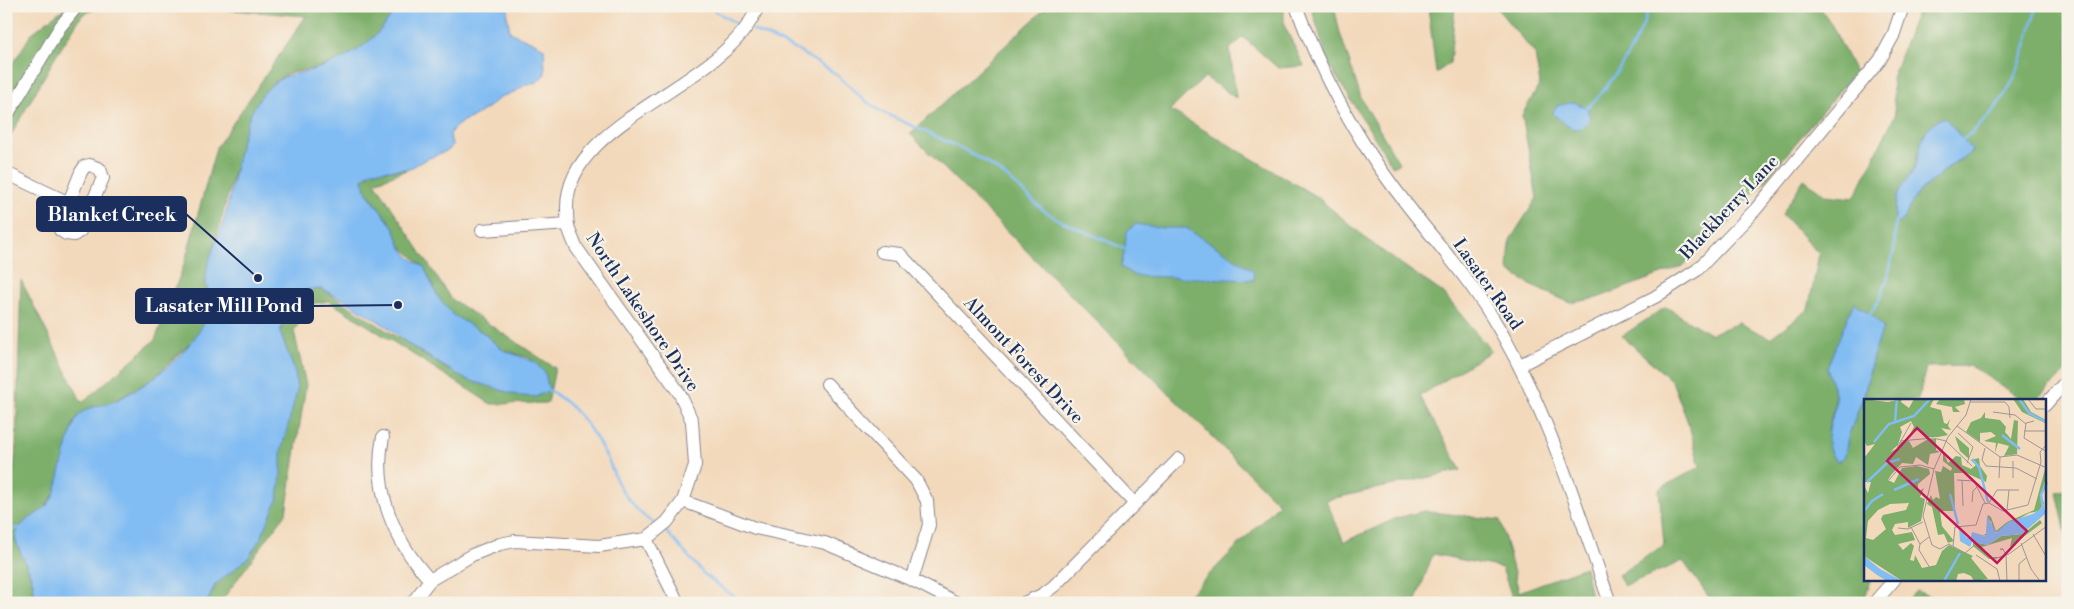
<svg xmlns="http://www.w3.org/2000/svg" width="2074" height="609" font-family="'Libre Bodoni',serif">
<style>
.forest{fill:#7daf6a;stroke:#4c6f64;fill-rule:evenodd}
.water{fill:#81bcf3;stroke:#4e76a8}
.lines{fill:none;stroke-linecap:round;stroke-linejoin:round}
.stream{stroke:#81bcf3;stroke-width:2.5}
.minor-casing{stroke:#87848c;stroke-width:14}
.minor{stroke:#fff;stroke-width:12}
.labels{text-anchor:middle;stroke-width:4.5;stroke-linejoin:round;paint-order:stroke}
.street-label{font-size:18px;fill:#1b2f5e;stroke:#f7f3e8}
.inset-river{fill:none;stroke:#81bcf3;stroke-width:2.5}
.inset-road{fill:none;stroke:#9d9596;stroke-width:1}
.view{fill:#c2185b;fill-opacity:0.15;stroke:#c2185b;stroke-width:2.5}
.inset-edge{fill:none;stroke:#1b2f5e;stroke-width:2.5}
.leader{fill:none;stroke:#1b2f5e;stroke-width:2}
.callout-dot{fill:#1b2f5e;stroke:#f7f3e8;stroke-width:2}
.callout{fill:#1b2f5e;stroke:#1b2f5e;stroke-width:2}
.callout-label{font-size:19px;text-anchor:middle;font-weight:bold;fill:#fff}
</style>
<rect width="100%" height="100%" fill="#f7f3e8"/>
<filter id="ink" filterUnits="userSpaceOnUse"><feTurbulence type="fractalNoise" baseFrequency=".02" numOctaves="2"/><feDisplacementMap in="SourceGraphic" scale="10" xChannelSelector="R" yChannelSelector="G"/><feConvolveMatrix kernelMatrix="1 2 1 2 8 2 1 2 1" color-interpolation-filters="sRGB"/></filter>
<filter id="wash" filterUnits="userSpaceOnUse"><feTurbulence type="fractalNoise" baseFrequency=".0096" numOctaves="4" result="noise"/><feDisplacementMap in="SourceGraphic" scale="20" xChannelSelector="R" yChannelSelector="G"/><feGaussianBlur stdDeviation="1.12" result="paint"/><feColorMatrix in="noise" values="0 0 0 0 0 0 0 0 0 0 0 0 0 0 0 0 0 1.4 0 .05"/><feComposite in="paint" operator="in"/></filter>
<g filter="url(#wash)">
<rect width="100%" height="100%" fill="#f3d9bb"/>
<path class="forest" d="M67,6H102L82,15L53,61L6,144V75L32,33Z
M184,6H397C380,38 352,59 317,68C307,71 293,70 284,76C262,88 253,109 245,131L207,272L206,283L210,304L208,315L195,338L154,378L115,401L82,413L74,422L55,493L43,510L19,528L35,596L33,603H6V537L16,450L21,280L82,403L155,340L184,265L216,148L306,16Z
M1048,6H1284V25L1304,66L1278,68L1243,37L1230,49L1236,98L1205,77L1170,110L1317,197L1378,248L1443,293L1491,351L1420,396L1461,470L1326,500L1344,542L1397,518L1424,511L1500,520L1519,592L1585,567L1592,603H1514L1502,568L1433,554L1415,603H1181L1279,504L910,134Z
M1311,6H1334L1340,33L1361,98L1399,163L1393,167L1329,65Z
M1428,6H1455L1450,63L1436,73Z
M1495,6H1819L1830,22L1855,72L1726,227L1683,266L1597,298L1571,303L1532,286L1508,270L1510,240L1537,198L1522,115L1540,84L1535,54Z
M1919,6H2068V369L2037,400H2023L1971,366L1926,367L1918,400H1865V580H1871L1863,603H1713L1683,561L1624,586L1618,575L1664,545L1659,489L1700,467L1689,425L1672,381L1622,336L1666,307L1710,334L1739,323L1770,338L1808,310L1819,254L1782,214L1804,179L1825,195L1854,198L1895,115L1892,78ZM1955,128L1962,140L1972,150L1971,153C1955,162 1923,185 1913,199C1909,205 1906,213 1903,220L1895,222C1895,210 1895,197 1902,187C1910,174 1916,171 1917,154ZM1854,303L1869,316L1873,356L1864,395L1848,437L1845,455L1828,430L1834,407L1841,336Z
M409,169L375,182L451,299L555,368L548,403L491,404L329,301L310,304L294,331L306,385L286,513L220,603H207L281,452L295,372L280,332L289,306L306,290L322,289L448,370L540,394L549,390L530,358L503,350L482,332L453,316L438,297L424,267L400,245L394,228L367,192L363,180L373,171Z
M2068,489V543L2057,492Z
M1916,591L1947,603H1904Z"/>
<path class="water" d="M397,6H509L507,15L510,32C521,38 533,41 544,48L545,74L537,82L525,85L513,93L502,96L487,108L471,118L463,121L452,130L450,135L452,145L449,150L424,160L409,169L373,171L365,176L363,180L367,193L394,228L400,245L409,257L424,267L438,297L453,315L482,332L503,350L535,362L545,373L549,390L536,397L520,396L465,379L411,346L386,326L346,301L322,289L306,290L295,298L289,306L280,332L295,372L297,391L281,452V476L278,498L261,538L248,558L215,585L207,603H33C39,581 21,559 15,538C16,535 17,530 19,528C30,514 48,513 55,491C60,476 71,421 81,413C90,406 106,405 117,400C153,382 189,354 207,317C214,303 204,288 206,273C209,256 218,239 223,223C235,186 238,123 263,94C282,71 295,76 319,68C353,57 380,38 397,6Z
M1574,102L1587,108L1590,118C1579,139 1566,125 1554,115L1553,112L1556,106Z
M1944,117C1955,128 1962,140 1972,150C1969,156 1962,158 1957,161C1945,169 1934,180 1923,188C1911,196 1910,215 1899,223L1895,222C1895,210 1895,199 1901,188C1905,180 1914,174 1916,165C1922,143 1920,128 1944,117Z
M1136,224L1162,228H1186L1253,270L1254,280L1135,276L1121,267L1125,249L1126,233Z
M1854,302C1863,310 1879,319 1883,328L1873,356L1864,395L1848,437L1845,456L1837,462C1816,439 1838,417 1835,393C1833,384 1828,377 1827,367Z"/>
<g class="lines">
<path class="stream" d="M707,6L740,26
M753,30L795,49L836,74L863,99L882,112L961,148L989,164L1009,179L1043,210L1059,220L1125,249
M1585,109C1606,94 1646,32 1648,6
M1961,141C1985,124 2007,97 2018,69C2026,49 2031,27 2037,6
M1868,318L1881,296L1887,280L1894,250L1896,220
M546,389C575,403 594,431 608,460C611,465 613,472 615,477C622,494 639,515 655,524
M664,529L704,574L742,603
M6,530L21,528"/>
</g>
</g>
<g filter="url(#ink)">
<g class="lines">
<g class="minor-casing">
<path id="minor" d="M1296,6C1320,71 1351,130 1392,185C1425,230 1463,270 1492,317C1547,406 1576,506 1610,603
M6,117L60,27L77,6
M90,165L100,169L103,178L80,231L74,235L66,234L60,230V224L81,172L85,166Z
M6,173L67,202
M482,230L568,224
M882,252L900,254L1135,504
M1520,365L1655,297L1697,270L1755,210L1880,60L1893,36L1903,6
M827,384L916,480L927,501L929,525L912,580
M2045,405L2068,379
M383,437C372,490 394,541 430,580
M683,501L755,528L825,543L912,580L957,603
M646,539L678,603
M412,603L430,580L472,555L500,544L515,541L599,546L646,539L667,522L683,501L695,465L692,421L680,394L576,247C573,240 570,233 568,226C567,220 567,213 567,207C567,118 727,87 758,6
M1024,603L1042,595L1054,586L1179,459
M1874,603L1894,580"/>
</g>
<use href="#minor" class="minor"/>
</g>
</g>
<g class="labels">
<g class="street-label">
<text transform="translate(1729 207) rotate(-47)" y="6">Blackberry Lane</text>
<text transform="translate(1488 284) rotate(55)" y="6">Lasater Road</text>
<text transform="translate(643 312) rotate(56)" y="6">North Lakeshore Drive</text>
<text transform="translate(1024 360) rotate(47)" y="6">Almont Forest Drive</text>
</g>
</g>
<g transform="translate(1864 399)">
<rect width="182" height="182" fill="#f3d9bb"/>
<path d="M0,0L24,3L38,0L37,3L45,9L50,0H70L66,8L77,11L80,24L83,25L86,20L84,27L87,31L77,29L84,36L74,38H61L56,30L46,35L50,28L47,22L36,28L38,33L34,46L26,53L34,49L37,43L45,42L49,49L64,40H72V51L76,53L66,55L64,66L52,58L49,65L38,64L27,76L24,81L30,84L38,69L53,67L65,70L66,75L54,85V93L60,89L56,98L61,100L57,122L44,129V123L31,125L28,131L31,136L48,133L51,141L34,145L39,151L47,144L50,147L46,161L50,162L51,156L58,169L72,166L78,152L85,146L109,157L107,159L124,180L110,182L107,177L100,174L94,175L92,182H38L0,157V86L4,94L7,83H0V59L11,45L3,47L0,42ZM45,104L42,111L19,116L17,120L22,130L9,141L2,139L4,122L14,111L26,105ZM76,0H100L101,5L91,8L96,13H89L88,8L72,5ZM149,0H159L167,13L182,21L181,24L158,13ZM121,13V19L136,21L142,28L141,33L147,40L150,21L154,22L153,55L140,57L145,47L134,44L131,54L132,44L120,42L132,37L127,33L116,34V43L102,33L107,23L117,19ZM91,37L105,49V60L96,52ZM79,52L84,64L92,57L97,58L98,66L107,70L112,66L107,61L115,59L116,67L123,77L122,83L102,74H90L91,112H76L78,127L90,142L84,144L80,135L74,136L68,108L63,105L67,96L69,101L72,98L76,100L71,72L77,73L79,67L87,72L88,69L79,62ZM181,70L182,79L177,96L180,104L175,112L165,114L133,133H130L127,122L124,121V125L123,136L122,137L120,135H122L124,116L127,118L132,132L143,123L170,111ZM176,121L178,124L146,148L148,139L118,148L127,158H141L125,160L109,147V143L124,146L137,137L159,135Z" fill="#7daf6a" fill-rule="evenodd"/>
<path d="M179,108L182,114L158,135L137,137L124,146L108,143L106,148L96,142L95,129L103,139L107,138L108,133L122,137L123,116L132,134L144,123L169,115ZM0,157L16,170L38,182H23L13,176L0,166Z" fill="#81bcf3"/>
<path class="inset-river" d="M155,0L165,14L182,23M31,22L33,0M138,36L156,50M10,43L25,25L50,17L66,0M108,60L115,68L124,103M3,83L23,64L36,60M30,91L55,80M86,95L94,125M179,110L177,96L183,83M0,112L8,102L19,95M80,182L96,154"/>
<path class="inset-road" d="M107,0L102,16L84,38L70,70L59,117L68,146L76,150L85,145L101,154L112,145L130,160L145,155L183,127M164,0L172,10H183M106,3H141L145,8L146,19M129,13L151,16L162,25M170,22L162,24L160,39L183,53M93,27L136,58L153,56L183,69M160,32H183M94,34L109,48L103,64M36,42L69,39L82,42L108,67M33,49L47,24M121,49L118,61L122,67L152,69L173,80M135,79L136,58M149,79V62M25,81L36,68L56,66L70,70M93,81L110,82L121,104M98,81L99,107M108,103L109,92L113,88M125,104L133,91H155M143,111L145,91M47,128L56,145M34,129L44,130L59,123M169,135L183,159M65,138L56,145L55,151L66,169M157,144L167,170L176,182M89,147L91,128L112,126L119,105L125,104L139,112L164,106L177,63L176,53L183,45M139,150H136L137,151L139,150L142,156L143,182M112,156L133,170L136,182M155,182V165L162,159"/>
<path class="view" d="M53,29L163,132L133,164L23,62Z"/>
<rect width="182" height="182" class="inset-edge"/>
</g>
<path class="leader" d="M258 278L186 214M398 305L313 306"/>
<g class="callout-dot">
<circle cx="258" cy="278" r="5"/>
<circle cx="398" cy="305" r="5"/>
</g>
<g class="callout">
<rect x="37" y="197" width="149" height="34" rx="5"/>
<rect x="136" y="289" width="177" height="34" rx="5"/>
</g>
<g class="callout-label">
<text x="112" y="221">Blanket Creek</text>
<text x="224" y="312">Lasater Mill Pond</text>
</g>
<rect width="2074" height="609" fill="none" stroke="#f7f3e8" stroke-width="25"/>
</svg>
